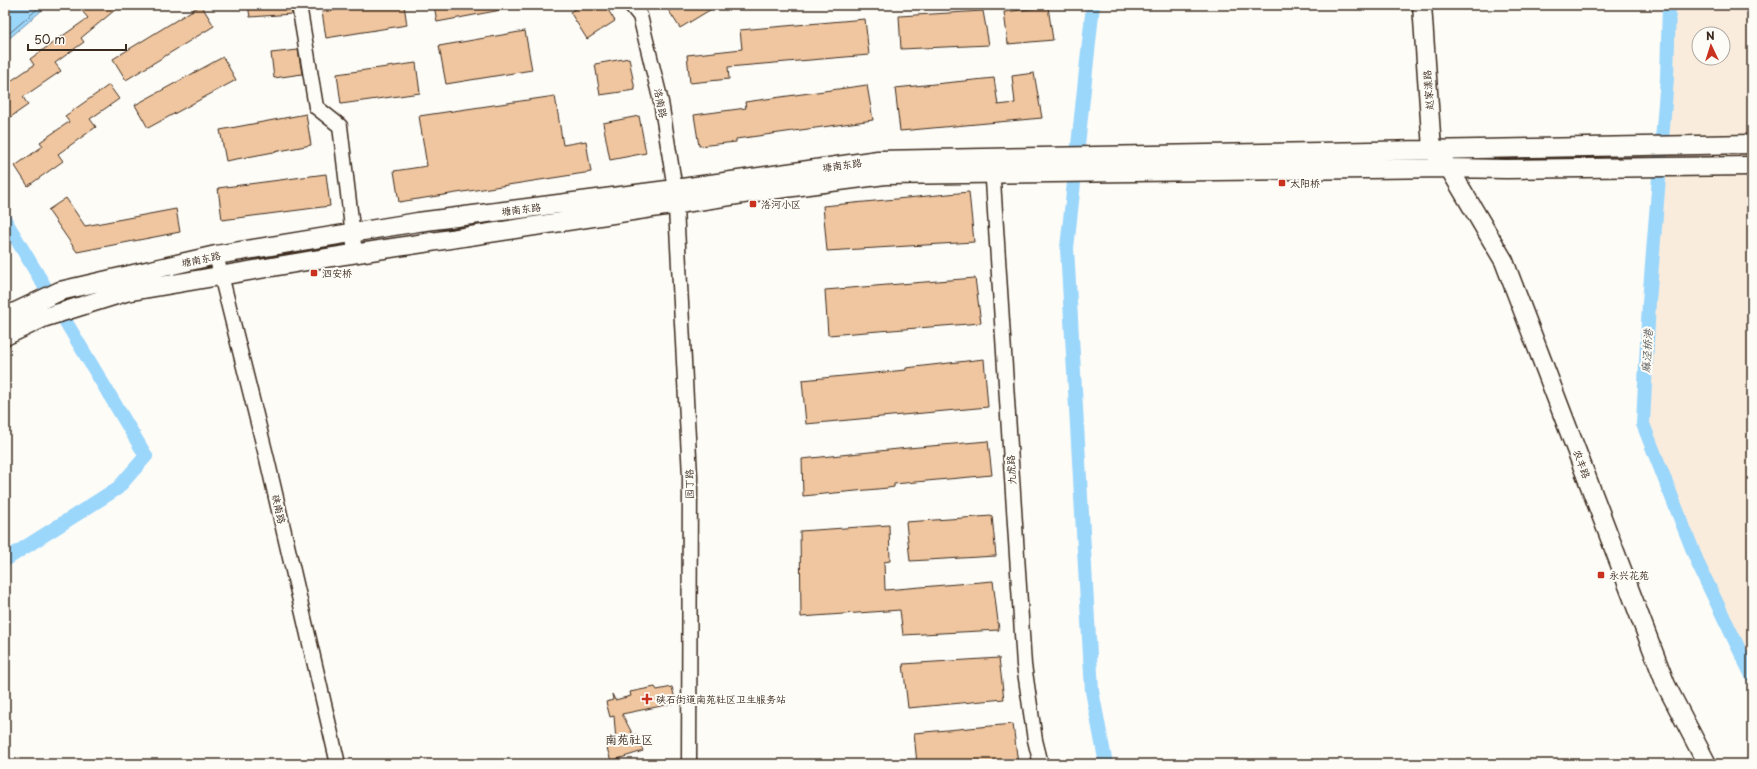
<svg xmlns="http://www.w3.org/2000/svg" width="1757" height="769" font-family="'Playpen Sans','LXGW WenKai TC',sans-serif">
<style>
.built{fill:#f9ecdd;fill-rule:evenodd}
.water{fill:#9bd6fb;stroke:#7591a3}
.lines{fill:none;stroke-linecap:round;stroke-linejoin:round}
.shore{stroke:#616f76;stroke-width:1}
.canal{stroke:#9bd6fb;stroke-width:14}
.building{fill:#efc69f;stroke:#3b2a1e}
.minor-casing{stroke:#3b2a1e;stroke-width:17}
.major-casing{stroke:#3b2a1e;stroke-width:21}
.minor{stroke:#fdfcf7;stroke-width:14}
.major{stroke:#fdfcf7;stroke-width:18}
.poi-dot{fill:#c8321e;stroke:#fdfcf7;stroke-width:1.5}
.labels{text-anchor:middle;stroke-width:4;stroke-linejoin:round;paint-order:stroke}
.street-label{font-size:10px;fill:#3b2a1e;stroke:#fdfcf7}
.poi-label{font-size:10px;fill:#3b2a1e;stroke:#fdfcf7;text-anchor:start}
.water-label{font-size:11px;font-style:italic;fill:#535555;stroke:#fdfcf7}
.quarter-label{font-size:12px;fill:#3b2a1e;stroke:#fdfcf7}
</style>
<rect width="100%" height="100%" fill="#fdfcf7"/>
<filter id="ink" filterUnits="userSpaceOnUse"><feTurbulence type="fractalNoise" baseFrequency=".025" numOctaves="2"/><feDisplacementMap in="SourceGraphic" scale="8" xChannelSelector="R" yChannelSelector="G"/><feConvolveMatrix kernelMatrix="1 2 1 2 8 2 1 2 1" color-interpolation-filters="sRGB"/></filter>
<g filter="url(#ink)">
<path class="built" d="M1667,5H1752V671L1643,424ZM1699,34H1723V58H1699Z"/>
<path class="water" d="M5,5H48L5,42Z"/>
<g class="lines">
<path class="shore" d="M5,37L42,5"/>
<path class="canal" d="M1093,5L1067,248L1092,691L1106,764
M1669,5L1667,78L1649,302L1643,424L1699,566L1752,676
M5,220L146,456L118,488L5,560"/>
</g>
<path class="building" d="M77,5H121L81,38L84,42L55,63L61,71L23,97L28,105L5,121V85L34,65L30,59L88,18Z
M201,5L214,26L126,80L113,59Z
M248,5H291L292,14L250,17Z
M364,5H404L407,25L326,38L322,12Z
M434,5H500L501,10L437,22Z
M581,5H605L615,21L587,39L570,12Z
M665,5H718L680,28Z
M1048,7L1053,40L1008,44L1004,12Z
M983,11L989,45L901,49L899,16Z
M865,19L869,55L728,67L729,79L690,83L687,55L742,49L740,30Z
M525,31L532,70L446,84L439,46Z
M298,50L302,74L274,78L271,53Z
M223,57L236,80L148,128L135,105Z
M629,58L635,90L600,95L595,64Z
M416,63L420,93L341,104L337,74Z
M1034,73L1042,118L900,131L895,88L994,78L998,105L1015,103L1012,76Z
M109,85L119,99L90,119L96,127L58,154L63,161L28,186L15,166L43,146L40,142L69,122L65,116Z
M867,85L873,120L736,139V142L699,146L694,115L746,108L745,102Z
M555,96L563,145L586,141L591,172L399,202L394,171L427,166L419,116Z
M306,114L311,145L226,161L220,130Z
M639,116L646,153L610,160L603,123Z
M326,174L330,206L222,220L218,188Z
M969,192L974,242L827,251L823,206Z
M66,198L85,226L176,209L180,232L77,252L48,210Z
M975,278L981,323L828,335L825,290Z
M984,359L988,407L806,424L802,380L906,370V368Z
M988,441L992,475L894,484V487L888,488L803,496L802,459L908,448Z
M992,516L996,556L910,561L906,522Z
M889,525L890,561L884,562L885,590L993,581L999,630L903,635L900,610L801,617L800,531Z
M999,658L1004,699L908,708L903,664Z
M655,687L657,690L672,687L676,703L622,714L633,735L637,734L643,751L611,761L606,745L616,741L614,716L610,717L606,702L613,700L612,694L615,700L631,696L630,692Z
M1013,724L1018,764H917L914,733Z"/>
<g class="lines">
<g class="minor-casing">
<path id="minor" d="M299,5L316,107L340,126L355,253
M631,5L640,16L661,102L675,189L690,476L689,764
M992,165L1024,665L1035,740L1041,764
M216,255L267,459L338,764"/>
</g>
<g class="major-casing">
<path id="major" d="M1422,5L1432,149L1449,168L1504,261L1666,685L1707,764
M5,317L60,291L216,255L418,222L675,189L878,160L1752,144
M5,336L43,318L126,292L313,260L770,190L885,175L1449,168L1506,169L1752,166"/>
</g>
<use href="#minor" class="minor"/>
<use href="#major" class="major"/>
</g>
</g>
<g class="poi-dot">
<rect x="1278" y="179" width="8" height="8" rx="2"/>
<rect x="749" y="200" width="8" height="8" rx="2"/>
<rect x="310" y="269" width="8" height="8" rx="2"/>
<rect x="1597" y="571" width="8" height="8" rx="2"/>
<path d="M645 693h4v4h4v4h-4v4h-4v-4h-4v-4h4z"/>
</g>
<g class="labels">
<g class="street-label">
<text transform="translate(1428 90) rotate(-94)" y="4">赵家漾路</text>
<text transform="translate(661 103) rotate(79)" y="4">洛南路</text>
<text transform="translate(842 165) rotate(-8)" y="4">塘南东路</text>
<text transform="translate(521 209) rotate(-7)" y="4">塘南东路</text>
<text transform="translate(201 259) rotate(-12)" y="4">塘南东路</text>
<text transform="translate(1582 464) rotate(69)" y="4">农丰路</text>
<text transform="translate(1011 470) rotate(-94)" y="4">九虎路</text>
<text transform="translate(689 484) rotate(-91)" y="4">园丁路</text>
<text transform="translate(279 509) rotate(77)" y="4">硖南路</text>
</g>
<g class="poi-label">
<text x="1290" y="187">太阳桥</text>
<text x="761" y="208">洛河小区</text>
<text x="322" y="277">泗安桥</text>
<text x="1609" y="579">永兴花苑</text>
<text x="656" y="703">硖石街道南苑社区卫生服务站</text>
</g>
<g class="water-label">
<text transform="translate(1647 351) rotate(-87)" y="4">麻泾桥港</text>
</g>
<g class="quarter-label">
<text x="629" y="744">南苑社区</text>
</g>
</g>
<rect width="1757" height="769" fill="none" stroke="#fdfcf7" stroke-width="20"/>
<rect x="10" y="10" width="1737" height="749" fill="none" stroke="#3b2a1e" stroke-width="1.5" filter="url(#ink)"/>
<g transform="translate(1711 46) rotate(356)"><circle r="19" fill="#fdfcf7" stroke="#afa8a0"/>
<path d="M0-3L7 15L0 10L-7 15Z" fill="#c8321e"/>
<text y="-6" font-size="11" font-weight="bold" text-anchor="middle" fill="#3b2a1e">N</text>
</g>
<path d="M28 44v6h98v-6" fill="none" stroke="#3b2a1e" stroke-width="2"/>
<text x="34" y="44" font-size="12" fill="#3b2a1e" stroke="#fdfcf7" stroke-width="3" paint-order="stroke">50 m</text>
</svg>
